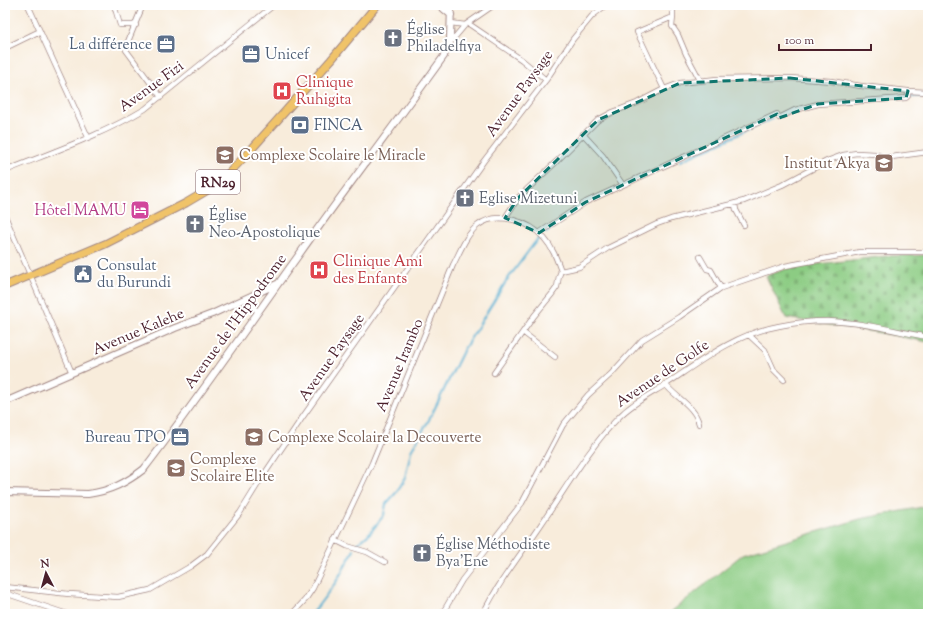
<svg xmlns="http://www.w3.org/2000/svg" width="933" height="619" font-family="'Sorts Mill Goudy',serif">
<style>
.green{fill:#8ccc83;stroke:#6b7657}
.cemetery{fill:url(#cemetery-stones);stroke:#6b7657}
.lines{fill:none;stroke-linecap:round;stroke-linejoin:round}
.stream{stroke:#53aed1;stroke-width:2}
.minor-casing{stroke:#a18683;stroke-width:6}
.tertiary-casing{stroke:#a18683;stroke-width:8}
.primary-casing{stroke:#a18683;stroke-width:9}
.minor{stroke:#fff;stroke-width:4.5}
.tertiary{stroke:#fff;stroke-width:6}
.primary{stroke:#f0c369;stroke-width:7}
.marked{fill:#0f766e;fill-opacity:0.2;stroke:#0f766e;stroke-width:3;stroke-dasharray:8 5;stroke-linejoin:round}
.labels{text-anchor:middle;stroke-width:4;stroke-linejoin:round;paint-order:stroke}
.shield{fill:#fff;stroke:#80626b;stroke-width:1}
.shield-label{font-size:14px;font-weight:bold;fill:#4a1f2b}
.worship-label{font-size:15px;fill:#5b616d;stroke:#fff;text-anchor:start}
.service-label{font-size:15px;fill:#4e5e75;stroke:#fff;text-anchor:start}
.health-label{font-size:15px;fill:#be3a42;stroke:#fff;text-anchor:start}
.street-label{font-size:15px;fill:#4a1f2b;stroke:#fff}
.education-label{font-size:15px;fill:#785e54;stroke:#fff;text-anchor:start}
.hotel-label{font-size:15px;fill:#b23c85;stroke:#fff;text-anchor:end}
</style>
<defs>
<pattern id="cemetery-stones" width="16" height="16" patternUnits="userSpaceOnUse"><rect width="16" height="16" fill="#8ccc83"/><path d="M2 7V4a2 2 0 0 1 4 0v3zM10 15v-3a2 2 0 0 1 4 0v3z" fill="#7aaf71"/></pattern>
</defs>
<rect width="100%" height="100%" fill="#fff"/>
<filter id="ink" filterUnits="userSpaceOnUse"><feTurbulence type="fractalNoise" baseFrequency=".025" numOctaves="2"/><feDisplacementMap in="SourceGraphic" scale="8" xChannelSelector="R" yChannelSelector="G"/><feConvolveMatrix kernelMatrix="1 2 1 2 8 2 1 2 1" color-interpolation-filters="sRGB"/></filter>
<filter id="wash" filterUnits="userSpaceOnUse"><feTurbulence type="fractalNoise" baseFrequency=".012" numOctaves="4" result="noise"/><feDisplacementMap in="SourceGraphic" scale="16" xChannelSelector="R" yChannelSelector="G"/><feGaussianBlur stdDeviation="0.9" result="paint"/><feColorMatrix in="noise" values="0 0 0 0 0 0 0 0 0 0 0 0 0 0 0 0 0 1.4 0 .05"/><feComposite in="paint" operator="in"/></filter>
<g filter="url(#wash)">
<rect width="100%" height="100%" fill="#f8ecdb"/>
<path class="green" d="M928,506V614H670L672,611L743,554L860,519Z"/>
<path class="cemetery" d="M928,255V342L881,333L786,318L766,276L792,267L887,256Z"/>
<g class="lines">
<path class="stream" d="M907,97L928,96
M778,116L786,112
M680,161L772,119
M546,233L555,225
M357,544L368,535L377,524L384,515L386,504L395,494L405,478L411,451L430,418L464,349L507,280L533,245L539,238
M312,614L336,582L354,550"/>
</g>
</g>
<g filter="url(#ink)">
<g class="lines">
<g class="minor-casing">
<path id="minor" d="M28,5L88,137
M114,5L120,25H136
M143,5L127,44L126,50L161,97
M673,17L672,26L678,35L686,54L700,80
M451,23L465,25
M469,24L522,60L546,80
M449,44L465,25L494,5
M5,48L40,31
M664,89L637,32L673,17V5
M583,134L603,156L623,185
M5,171C52,152 102,135 145,109L274,5
M735,204L736,210L744,225
M5,216L72,373
M505,218L518,198L557,161L598,120L613,112L637,103L664,89L680,83L717,79L790,78L831,81L861,86L908,91
M539,233L586,202L777,114L779,118L795,110L818,104L906,98L908,96V91L928,92
M700,257L707,269L711,270L721,288
M561,271L579,267L608,248L657,224L671,219L744,201L782,185L827,161L843,155L857,153L876,154L884,158L928,152
M246,299L258,312
M524,333L555,357
M749,335L765,350L774,370L784,380
M494,373L534,316L552,294L557,287L559,276L561,271
M665,384C676,398 695,406 699,424
M335,540L347,546L367,552L385,562
M5,587L69,594L118,597L150,590L191,566L207,554L240,513L261,479L302,418L483,162L546,80L573,39L592,16L606,5
M5,593L67,614
M292,614L305,600L313,588L372,463L453,265C460,252 466,235 477,226C497,210 529,221 544,238C553,248 557,260 561,271
M442,614L462,580L522,503L563,425L588,395L611,374L642,340L679,317L721,288L785,266L860,252H928
M483,614C499,581 522,553 542,523C566,488 588,449 618,418C631,404 649,395 665,385C701,361 735,334 779,326C794,323 811,321 827,321C861,322 895,331 928,337"/>
</g>
<g class="tertiary-casing">
<path id="tertiary" d="M439,5L451,15
M5,402L175,328L212,314L277,284
M5,492L88,494C110,491 126,483 144,469C197,400 247,327 298,256C346,188 396,123 444,56L450,39L451,5"/>
</g>
<g class="primary-casing">
<path id="primary" d="M5,286L105,244L186,203L208,190L228,174L249,152L331,60L377,5"/>
</g>
<use href="#minor" class="minor"/>
<use href="#tertiary" class="tertiary"/>
<use href="#primary" class="primary"/>
</g>
</g>
<path class="marked" d="M790,78L908,91L906,98L818,104L779,118L777,114L586,202L539,233L505,218L518,198L598,120L680,83Z"/>
<defs>
<g id="church-square" transform="scale(1)"><rect x="-9" y="-9" width="18" height="18" rx="4" fill="#6b7280" stroke="#fff"/><path d="M-1.2-6h2.4v3.5h3.3v2.4h-3.3V6h-2.4V-.1h-3.3v-2.4h3.3Z" fill="#fff"/></g>
<g id="office-square" transform="scale(1)"><rect x="-9" y="-9" width="18" height="18" rx="4" fill="#5c6f8a" stroke="#fff"/><path d="M-6-3h4V-5.5h4V-3h4V5H-6ZM-1-4.5V-3h2v-1.5ZM-6 0V1H6V0Z" fill="#fff"/></g>
<g id="hospital-square" transform="scale(1)"><rect x="-9" y="-9" width="18" height="18" rx="4" fill="#e0444e" stroke="#fff"/><path d="M-5-5h3v3.5h4V-5h3V5h-3V1.5h-4V5h-3Z" fill="#fff"/></g>
<g id="bank-square" transform="scale(1)"><rect x="-9" y="-9" width="18" height="18" rx="4" fill="#5c6f8a" stroke="#fff"/><path d="M-6-4H6V4H-6ZM0-2.3a2.3 2.3 0 1 0 0 4.6a2.3 2.3 0 1 0 0-4.6Z" fill="#fff"/></g>
<g id="school-square" transform="scale(1)"><rect x="-9" y="-9" width="18" height="18" rx="4" fill="#8d6e63" stroke="#fff"/><path d="M0-5L7-2L0 1L-7-2ZM-4 1L0 2.5L4 1V4Q0 6-4 4Z" fill="#fff"/></g>
<g id="hotel-square" transform="scale(1)"><rect x="-9" y="-9" width="18" height="18" rx="4" fill="#d1479c" stroke="#fff"/><path d="M-6-4.5h1.5V1H6V5H4.5V3h-9V5H-6ZM-4 0a1.8 1.8 0 1 1 3.6 0ZM.5 0V-2.5h3Q6-2.5 6 0Z" fill="#fff"/></g>
<g id="civic-square" transform="scale(1)"><rect x="-9" y="-9" width="18" height="18" rx="4" fill="#5c6f8a" stroke="#fff"/><path d="M-.6-6.5H3V-4.5H.6V-3L4-1V1h2V6H-6V1h2V-1L-.6-3ZM-1.2 2.5V6h2.4V2.5Z" fill="#fff"/></g>
</defs>
<g fill-rule="evenodd">
<use href="#church-square" x="393" y="38"/>
<use href="#office-square" x="166" y="44"/>
<use href="#office-square" x="251" y="54"/>
<use href="#hospital-square" x="282" y="91"/>
<use href="#bank-square" x="300" y="125"/>
<use href="#school-square" x="225" y="155"/>
<use href="#school-square" x="884" y="163"/>
<use href="#church-square" x="465" y="198"/>
<use href="#hotel-square" x="140" y="210"/>
<use href="#church-square" x="195" y="224"/>
<use href="#hospital-square" x="319" y="270"/>
<use href="#civic-square" x="83" y="274"/>
<use href="#office-square" x="180" y="437"/>
<use href="#school-square" x="254" y="437"/>
<use href="#school-square" x="176" y="468"/>
<use href="#church-square" x="422" y="553"/>
</g>
<g class="labels">
<rect class="shield" x="196" y="170" width="44" height="24" rx="3"/>
<g class="shield-label">
<text x="218" y="187">RN29</text>
</g>
<g class="worship-label">
<text x="407" y="34">Église<tspan x="407" dy="17">Philadelfiya</tspan></text>
<text x="479" y="203">Eglise Mizetuni</text>
<text x="209" y="220">Église<tspan x="209" dy="17">Neo-Apostolique</tspan></text>
<text x="436" y="549">Église Méthodiste<tspan x="436" dy="17">Bya'Ene</tspan></text>
</g>
<g class="service-label">
<text x="152" y="49" text-anchor="end">La différence</text>
<text x="265" y="59">Unicef</text>
<text x="314" y="130">FINCA</text>
<text x="97" y="270">Consulat<tspan x="97" dy="17">du Burundi</tspan></text>
<text x="166" y="442" text-anchor="end">Bureau TPO</text>
</g>
<g class="health-label">
<text x="296" y="87">Clinique<tspan x="296" dy="17">Ruhigita</tspan></text>
<text x="333" y="266">Clinique Ami<tspan x="333" dy="17">des Enfants</tspan></text>
</g>
<g class="street-label">
<text transform="translate(151 86) rotate(-36)" y="5">Avenue Fizi</text>
<text transform="translate(519 93) rotate(-54)" y="5">Avenue Paysage</text>
<text transform="translate(235 321) rotate(-54)" y="5">Avenue de l'Hippodrome</text>
<text transform="translate(138 331) rotate(-23)" y="5">Avenue Kalehe</text>
<text transform="translate(331 357) rotate(-55)" y="5">Avenue Paysage</text>
<text transform="translate(399 365) rotate(-67)" y="5">Avenue Irambo</text>
<text transform="translate(662 373) rotate(-34)" y="5">Avenue de Golfe</text>
</g>
<g class="education-label">
<text x="239" y="160">Complexe Scolaire le Miracle</text>
<text x="870" y="168" text-anchor="end">Institut Akya</text>
<text x="268" y="442">Complexe Scolaire la Decouverte</text>
<text x="190" y="464">Complexe<tspan x="190" dy="17">Scolaire Elite</tspan></text>
</g>
<g class="hotel-label">
<text x="126" y="215">Hôtel MAMU</text>
</g>
</g>
<rect width="933" height="619" fill="none" stroke="#fff" stroke-width="20"/>
<g transform="translate(46 573) rotate(354)" stroke="#ffffff" stroke-width="3" paint-order="stroke">
<path d="M0-3L7 15L0 10L-7 15Z" fill="#4a1f2b"/>
<text y="-6" font-size="11" font-weight="bold" text-anchor="middle" fill="#4a1f2b">N</text>
</g>
<path d="M779 44v6h92v-6" fill="none" stroke="#4a1f2b" stroke-width="2"/>
<text x="785" y="44" font-size="12" fill="#4a1f2b" stroke="#ffffff" stroke-width="3" paint-order="stroke">100 m</text>
</svg>
